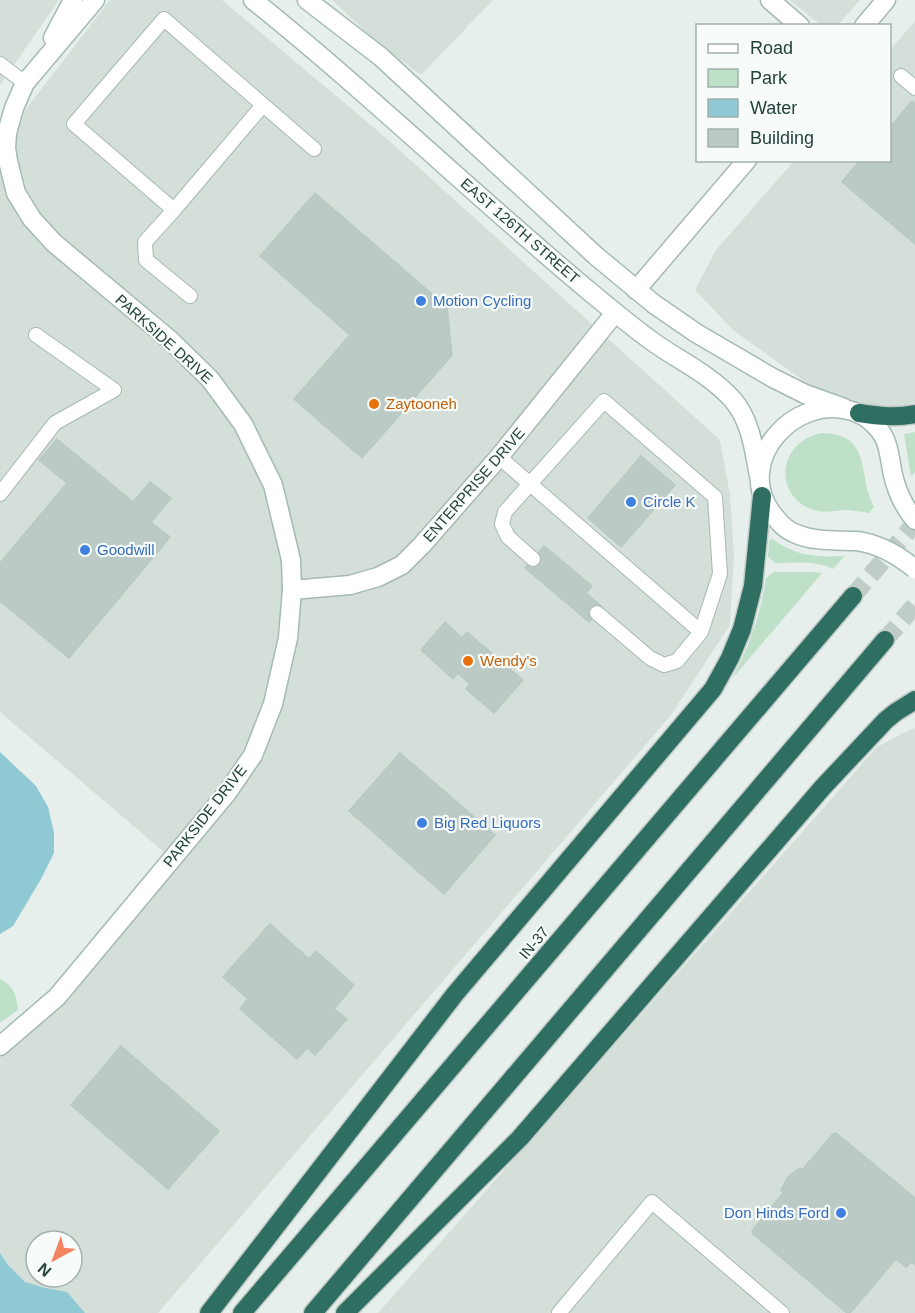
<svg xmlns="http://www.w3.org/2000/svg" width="915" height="1313" font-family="Arial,sans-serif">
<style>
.built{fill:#d4dfda;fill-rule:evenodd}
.green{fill:#bfe0c8}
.water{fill:#8ec9d4}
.building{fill:#bbcac4;stroke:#b8c9c2;stroke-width:1.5}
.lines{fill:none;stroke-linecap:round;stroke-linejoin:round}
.highway-tunnel{stroke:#bfccc8;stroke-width:18;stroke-dasharray:18 9;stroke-linecap:butt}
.lane-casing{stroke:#a8b8b2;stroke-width:16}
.street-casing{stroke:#a8b8b2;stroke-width:21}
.secondary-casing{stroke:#a4bbb3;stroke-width:21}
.highway-casing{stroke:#c2cac8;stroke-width:21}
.lane{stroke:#fff;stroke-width:14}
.street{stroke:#fff;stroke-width:18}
.secondary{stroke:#fff;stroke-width:18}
.highway{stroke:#2f6f62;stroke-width:18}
.secondary-bridge-casing{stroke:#a4bbb3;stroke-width:21;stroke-linecap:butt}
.secondary-bridge{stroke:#fff;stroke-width:18}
.shop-dot{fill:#3f7fe0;stroke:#f7fbf9;stroke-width:2}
.food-dot{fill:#e8710a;stroke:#f7fbf9;stroke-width:2}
.labels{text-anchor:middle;stroke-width:4.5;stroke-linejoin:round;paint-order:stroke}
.street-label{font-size:15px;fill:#24423a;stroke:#f7fbf9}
.shop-label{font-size:15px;fill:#366cbe;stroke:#f7fbf9;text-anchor:start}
.food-label{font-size:15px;fill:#c56008;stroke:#f7fbf9;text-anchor:start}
</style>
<rect width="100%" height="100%" fill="#e6efeb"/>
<path class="built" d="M0,0H59L0,85Z
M110,0H222L385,137L720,440L730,495L734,556L730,625L671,715L158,1313H0V1045L172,859L0,712V123L23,113ZM36,1241H72V1277H36Z
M332,0H493L421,75L380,45Z
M790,0H860L838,25L822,26Z
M915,21V402L861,422L733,330L695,290L716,250L794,161L890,160V50Z
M915,728V1313H378L877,747L909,730Z"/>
<path class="green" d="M915,432V472L911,477L904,434Z
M823,433C862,434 861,459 867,489C869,495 871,501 874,507L869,513C861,512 853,510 845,510C833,511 820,514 808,508C770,489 783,438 823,433Z
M771,538C776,541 781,545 787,548C806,557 825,557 845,556L833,569C815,560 795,563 775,563L768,557L769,541Z
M774,572H815L822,573L732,679C749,647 761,614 766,578Z
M0,979C15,987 16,995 18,1010L0,1023Z"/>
<path class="water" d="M0,752L36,786L48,807L54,833V853L41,879L13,926L0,934Z
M0,1253L8,1265L25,1282L45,1288L67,1292L85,1313H0Z"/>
<path class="building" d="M912,101L915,104V244L842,182L860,160H890V127Z
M315,193L447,307L452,355L362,458L294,399L350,335L260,256Z
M57,439L133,502L150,482L171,498L151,522L170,537L69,658L0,601V563L67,483L39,460Z
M641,456L675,485L621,547L588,518Z
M544,546L592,586L586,593L602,607L589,622L525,568Z
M445,622L462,638L467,632L523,680L494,713L466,689L470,684L458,673L453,679L421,650Z
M400,753L495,835L444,894L349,811Z
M270,924L309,959L316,951L354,985L334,1009L347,1019L315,1055L307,1048L297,1059L240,1009L248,999L223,977Z
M121,1046L219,1131L168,1189L71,1105Z
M836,1133L915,1198V1265L911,1262L906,1267L896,1259L850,1313H847L753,1234L752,1231L783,1193L781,1190L788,1177L797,1170L800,1168L802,1170L833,1134Z"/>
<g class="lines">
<path class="highway-tunnel" d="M853,596L915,523
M885,640L915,605"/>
<g class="lane-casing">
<path id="lane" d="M0,64L25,83
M901,76L915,88
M174,210L263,105
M190,296L146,260L145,242L174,210L74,124L164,19L314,149
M499,457L701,632
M0,494L55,423L114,390L36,335
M533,559L508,537L502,524L505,512L604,401L715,497L720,574L701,632L677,661L664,665L650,658L597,613
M559,1313L652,1202L782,1313"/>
</g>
<g class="street-casing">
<path id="street" d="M770,0L800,26
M864,26L886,0
M636,290L747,160
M292,590L350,585L378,577L402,565L422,545L499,457L615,313"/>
</g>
<g class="secondary-casing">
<path id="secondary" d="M253,0C369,93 475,196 589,291C611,309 633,328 656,344C682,362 712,376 733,400C751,421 754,450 759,476
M307,0L381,57L596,256L654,304L696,333L773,378L805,394L844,408
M53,38L73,0
M857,541C837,540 813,542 794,533C784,529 778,521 771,512C734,460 795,393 852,411C858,413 863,415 868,419C890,436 888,451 893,475C897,492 904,507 915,520
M0,1046L57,997L227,793L253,755L273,704L288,638L292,590L291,560L273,485L243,424L210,379L170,340L54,243L32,219L16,193L8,161L6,148L7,133L14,108L25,83L95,0"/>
</g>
<g class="highway-casing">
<path id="highway" d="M859,413C879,416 896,418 915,414
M209,1313L455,994L713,689L730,658L742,629L753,586L762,496
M242,1313L853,596
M313,1313L885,640
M345,1313L520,1138L823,787L886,720L896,712L915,700"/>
</g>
<use href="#lane" class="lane"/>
<use href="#street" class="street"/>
<use href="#secondary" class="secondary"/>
<use href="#highway" class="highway"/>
<g class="secondary-bridge-casing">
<path id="secondary-bridge" d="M857,541C879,544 898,555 915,569"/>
</g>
<use href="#secondary-bridge" class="secondary-bridge"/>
</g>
<g class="shop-dot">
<circle cx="421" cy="301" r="6"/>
<circle cx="631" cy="502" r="6"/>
<circle cx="85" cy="550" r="6"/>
<circle cx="422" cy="823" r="6"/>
<circle cx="841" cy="1213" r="6"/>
</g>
<g class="food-dot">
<circle cx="374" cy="404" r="6"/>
<circle cx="468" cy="661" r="6"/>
</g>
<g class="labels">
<g class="street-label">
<text transform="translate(520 231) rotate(41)" y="5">EAST 126TH STREET</text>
<text transform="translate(164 339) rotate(42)" y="5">PARKSIDE DRIVE</text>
<text transform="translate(474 485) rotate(-49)" y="5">ENTERPRISE DRIVE</text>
<text transform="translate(205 816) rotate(-52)" y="5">PARKSIDE DRIVE</text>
<text transform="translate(534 943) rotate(-50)" y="5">IN-37</text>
</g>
<g class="shop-label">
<text x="433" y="306">Motion Cycling</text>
<text x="643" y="507">Circle K</text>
<text x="97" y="555">Goodwill</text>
<text x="434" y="828">Big Red Liquors</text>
<text x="829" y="1218" text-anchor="end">Don Hinds Ford</text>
</g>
<g class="food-label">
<text x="386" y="409">Zaytooneh</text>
<text x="480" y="666">Wendy's</text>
</g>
</g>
<rect x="696" y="24" width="195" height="138" fill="#f7fbf9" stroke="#a3b1ad" stroke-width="1.5"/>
<rect x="708" y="44" width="30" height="9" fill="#ffffff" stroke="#a3b1ad" stroke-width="1.5"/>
<text x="750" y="54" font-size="18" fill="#24423a">Road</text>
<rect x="708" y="69" width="30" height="18" fill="#bfe0c8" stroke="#a3b1ad" stroke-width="1.5"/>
<text x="750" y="84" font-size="18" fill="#24423a">Park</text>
<rect x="708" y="99" width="30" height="18" fill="#8ec9d4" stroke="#a3b1ad" stroke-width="1.5"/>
<text x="750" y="114" font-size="18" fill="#24423a">Water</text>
<rect x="708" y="129" width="30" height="18" fill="#bbcac4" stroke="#a3b1ad" stroke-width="1.5"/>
<text x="750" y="144" font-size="18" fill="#24423a">Building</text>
<g transform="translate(54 1259) rotate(221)"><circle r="28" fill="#f7fbf9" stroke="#a3b1ad" stroke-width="1.5"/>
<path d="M0-4.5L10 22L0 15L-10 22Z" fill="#f4845f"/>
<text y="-9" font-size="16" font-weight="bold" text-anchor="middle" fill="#24423a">N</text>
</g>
</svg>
